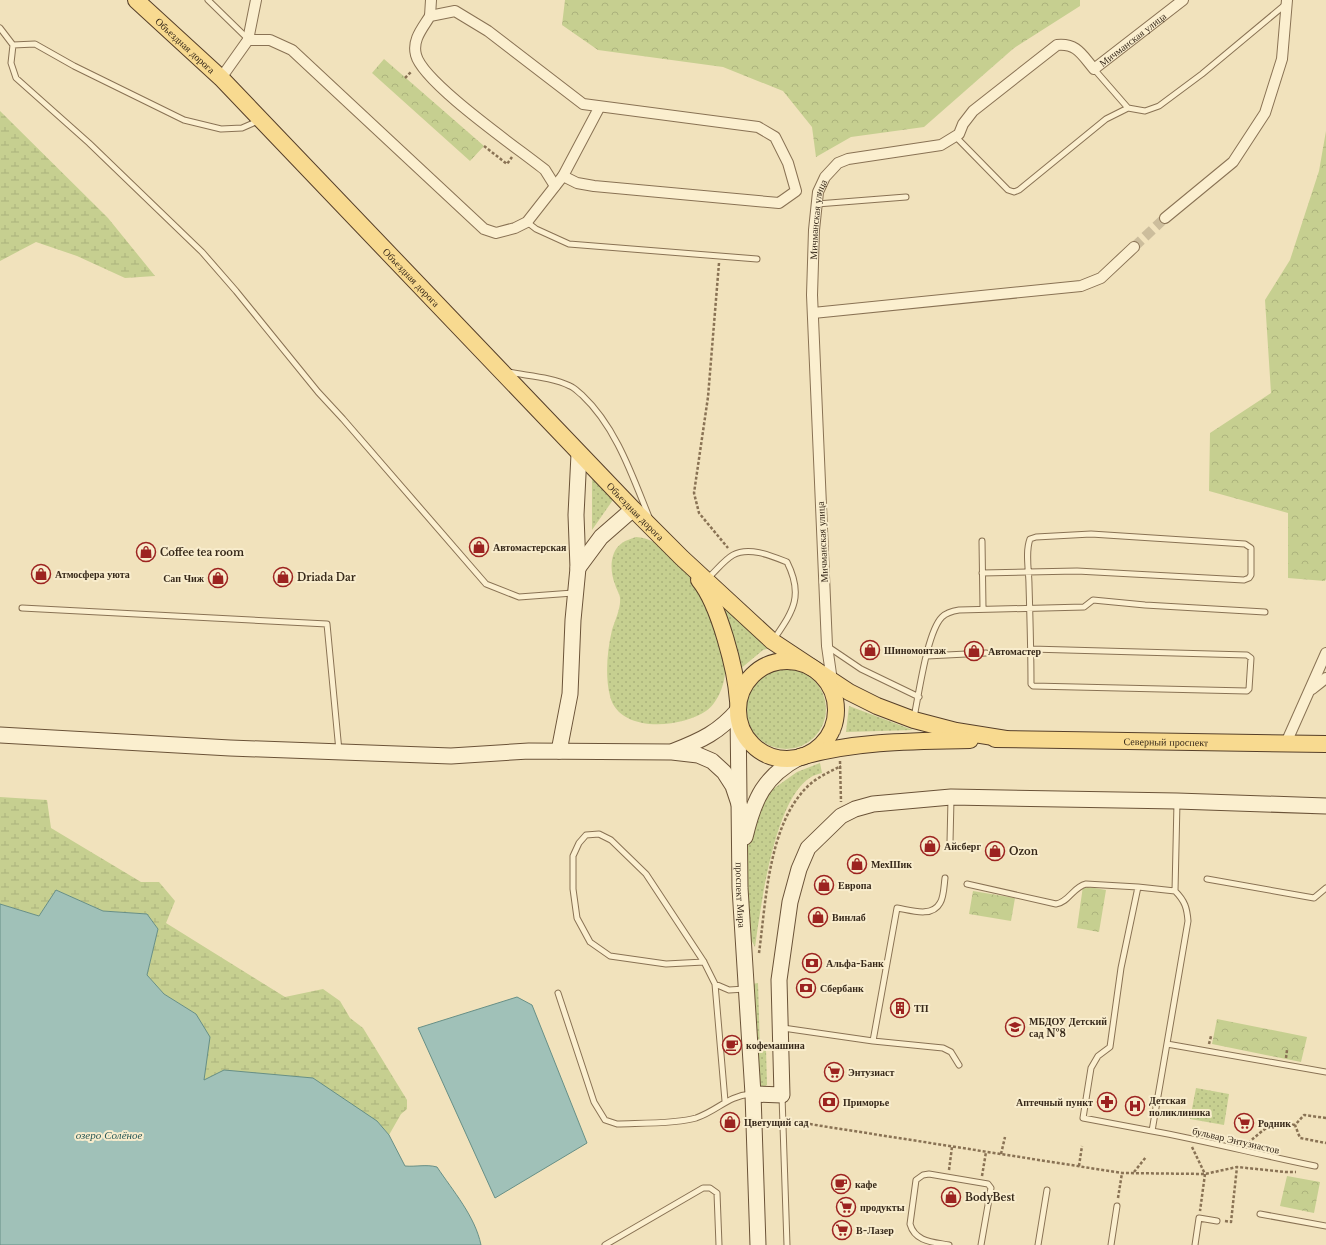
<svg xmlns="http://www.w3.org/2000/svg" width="1326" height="1245" font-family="'Libre Baskerville',serif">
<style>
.grass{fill:url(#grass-dots)}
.forest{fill:url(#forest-crowns)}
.wetland{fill:url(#wetland-marsh)}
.water{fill:#a0c1b8;stroke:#678f86}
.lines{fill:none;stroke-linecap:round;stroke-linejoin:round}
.street-tunnel{stroke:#ccbd9c;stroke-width:10;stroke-dasharray:10 5;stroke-linecap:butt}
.lane-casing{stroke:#897254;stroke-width:7}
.street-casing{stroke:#897254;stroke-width:12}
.secondary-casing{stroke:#6b5338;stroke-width:17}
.primary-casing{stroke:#563f29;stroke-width:18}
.path{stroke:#897254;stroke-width:2.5;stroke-dasharray:3 2;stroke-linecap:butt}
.lane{stroke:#fbefcf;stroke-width:5}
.street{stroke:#fbefcf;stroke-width:10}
.secondary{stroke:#fbefcf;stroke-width:15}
.primary{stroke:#f8da90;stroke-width:16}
.labels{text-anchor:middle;stroke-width:4;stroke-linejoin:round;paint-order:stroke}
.street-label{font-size:10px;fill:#37291a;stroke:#f8eccc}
.poi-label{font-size:10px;font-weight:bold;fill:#37291a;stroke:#f8eccc;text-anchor:start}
.water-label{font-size:11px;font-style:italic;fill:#285856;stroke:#f8eccc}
</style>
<defs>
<pattern id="grass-dots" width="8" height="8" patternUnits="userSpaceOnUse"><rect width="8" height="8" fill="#c6cf90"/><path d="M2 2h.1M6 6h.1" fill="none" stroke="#abb27c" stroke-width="1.8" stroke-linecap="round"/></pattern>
<pattern id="forest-crowns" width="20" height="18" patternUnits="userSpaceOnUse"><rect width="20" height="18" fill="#c6cf90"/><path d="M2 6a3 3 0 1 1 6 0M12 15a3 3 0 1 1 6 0" fill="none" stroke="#abb27c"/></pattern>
<pattern id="wetland-marsh" width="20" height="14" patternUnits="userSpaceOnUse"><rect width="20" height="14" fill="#c6cf90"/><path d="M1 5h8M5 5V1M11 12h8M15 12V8" fill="none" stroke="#abb27c"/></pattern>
</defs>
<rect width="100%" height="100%" fill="#f1e2bc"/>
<path class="grass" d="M592,473L615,497L592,530Z
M636,537C681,539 724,628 725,668C726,682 718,703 706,711C682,728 619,734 610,696C605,676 607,651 612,630C615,620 621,609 620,598C620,594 616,589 615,584C610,572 609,552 622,543C626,540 631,539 636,537Z
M724,607L774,647L763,650L739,670Z
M746 709a40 40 0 1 1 80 0a40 40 0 1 1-80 0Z
M849,706L913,730L846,732Z
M820,763L822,773C818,774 814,775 811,777C774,799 761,906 755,947L747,932L746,877L748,840L763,802L773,789L797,772Z
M758,983L760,1049H766L767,1085L762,1087L759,1086L752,984Z
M1196,1088L1229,1094L1224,1125L1190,1119Z"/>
<path class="forest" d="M565,0H1080V6L1014,48L924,127L851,137L816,157L812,127L783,91L723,67L598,50L562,25Z
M384,59L484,146L470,161L372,73Z
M1326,131V578L1325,581L1288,578V513L1209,491L1210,433L1271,393L1265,300L1290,260L1319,171Z
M1083,886L1106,890L1099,932L1077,928Z
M973,891L1015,898L1011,921L969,914Z
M1217,1019L1307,1037L1301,1062L1212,1044Z
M1287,1176L1320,1182L1314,1213L1280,1206Z"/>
<path class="wetland" d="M0,111L108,218L155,276L125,278L77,256L36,242L0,261Z
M0,797L47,800L51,828L141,882H159L175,901L166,923L285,997L323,989L340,1001L350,1018L363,1028L407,1100V1109L401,1114L389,1135L377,1121L204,1080L196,1014L164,994L147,975L158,929L147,914L103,911L56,890L39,916L0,904Z"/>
<path class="water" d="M56,890L103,911L147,914L158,929L147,975L164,994L196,1014L210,1037L204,1080L224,1070L313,1078L377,1121L389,1135L405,1166C416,1167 426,1164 437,1167C453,1191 475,1216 481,1245H0V904L39,916Z
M517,997L532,1005L587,1143L495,1198L418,1028Z"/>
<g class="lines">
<path class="street-tunnel" d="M1134,247L1165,218"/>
<g class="lane-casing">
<path id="lane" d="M208,0L248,39
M0,28L13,45
M1128,108L1145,111L1159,106L1202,74L1286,4
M258,121L242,128L221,129L184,120L74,66L35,44L13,45L11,63L16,78L89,143L202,252L236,291L318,392L343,419L486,584L519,597L573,593
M956,137L1008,190L1014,192L1019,190L1106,119L1128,108L1094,69
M817,204L906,197
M527,222L536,229L569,244L757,259
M508,372C528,376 551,377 570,386C575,388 578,392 582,395C616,427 632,475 649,517
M982,541L983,608
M982,573L1077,571L1244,580L1249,578L1251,575V548L1245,544L1091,534L1036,537L1030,539C1025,552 1029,571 1029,585C1030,618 1031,651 1031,684L1033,686L1247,691L1249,689L1251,658L1247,655L1031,649
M708,578C716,571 724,560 733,555C749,546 772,556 787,562C804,596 793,611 774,639
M22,608L327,624L339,751
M827,646L861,669L919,697
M927,656L986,653
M914,717C919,694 927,632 942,617C946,613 953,611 959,610L1084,607L1093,600L1145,605L1265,612
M950,842L951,799
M1207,879L1314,898L1326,888
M967,884L1056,904C1069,902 1073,887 1086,884L1138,887
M1175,891L1138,887L1121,968L1110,1047L1098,1056L1091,1068L1083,1118L1152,1131L1188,921C1187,908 1185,901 1175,891L1177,802
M704,962L666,964L610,956L590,942L577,918L573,889V856L579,843L586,835L599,834L611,840L646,874L704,962L715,984L725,1101
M715,984L729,990L745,989
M558,993L594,1102L605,1120L617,1124C638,1123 677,1124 696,1118C719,1110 727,1096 751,1094
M783,1028L873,1041L943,1048L951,1052L959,1065
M873,1041L897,908C910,910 932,918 940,903C944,897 944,885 945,878
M1167,1044L1326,1072
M782,1096L787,1245
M1152,1131C1207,1141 1260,1155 1315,1166
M1260,1214L1326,1226
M605,1245L703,1188H710L717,1193L719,1245
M949,1245C933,1242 915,1242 910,1224L916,1180L923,1175L929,1174L988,1184L991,1188L981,1245
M1038,1245L1047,1190
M1111,1245L1117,1206
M1195,1245L1199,1218L1217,1221"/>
</g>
<g class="street-casing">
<g id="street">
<path d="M430,16L431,0"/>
<path d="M248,40H270L292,50L484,229L496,233L515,228L527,222L563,176L599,108"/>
<path d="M221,78L248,40L256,0"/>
<path d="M555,186L545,170C519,149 423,83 416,55C412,40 422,29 430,16L455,11L488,31L583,104L758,127L775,137L788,163L796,191L779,203L594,186L577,183L563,176"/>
<path d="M1165,218L1233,162L1265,113L1282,59L1287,0"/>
<path d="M813,313L1081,286L1101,278L1134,247"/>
<path d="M1312,689L1326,678"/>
<path id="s1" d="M835,702L827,646L812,295L814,230L818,192L825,177L838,163L848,159L941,145L959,134L963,124L973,111L1057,45C1077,43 1082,55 1094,69L1183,0"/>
<path d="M1286,743L1326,653"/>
</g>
</g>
<g class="secondary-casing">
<g id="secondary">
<path d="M578,568L601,537L633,509"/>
<path id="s2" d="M738,710L740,888L753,1094L758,1245"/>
<path d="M0,735L230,748L451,756L529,751L672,752L698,755L712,761L724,772L733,786L740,807"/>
<path d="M559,751L570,694L573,620L578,568L576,515L579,454"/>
<path d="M674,751C702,740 719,732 738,710"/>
<path d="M745,837C754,799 764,776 800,757"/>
<path d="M753,1094L782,1095L779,980L790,902L799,869L808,848L841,816L855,809L873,804L951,797L1177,801L1326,806"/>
</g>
</g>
<g class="primary-casing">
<g id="primary">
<path id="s3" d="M136,0L221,78L633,509L682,558L772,641L849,692L877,706L914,720L956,731L1006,739"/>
<path d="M699,580C719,604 736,670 738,701"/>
<circle cx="787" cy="710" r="49"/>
<path id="s4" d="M995,739L1326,744"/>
<path d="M800,757C855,741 913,741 970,740"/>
</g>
</g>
<path class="path" d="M405,78L412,71
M484,146L507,164L512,157
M719,263L708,397L694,493L699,513L728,548
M839,734L843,709
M840,761L841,802
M759,953C766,902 768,826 807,787C816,778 829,772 841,766
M1209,1044L1211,1036
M1286,1058L1287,1050
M1326,1118L1304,1115L1295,1125L1300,1138L1326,1143
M790,1121L1122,1173L1205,1174L1237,1167L1286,1172H1296
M1248,1143C1266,1128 1270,1121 1295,1125
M1192,1147L1205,1174L1200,1211
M1001,1154L1005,1137
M1079,1166L1082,1146
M949,1170L952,1147
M1134,1172L1146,1157
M982,1176L986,1152
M1118,1198L1122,1173
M1225,1221L1231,1222L1237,1167"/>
<use href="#lane" class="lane"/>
<use href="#street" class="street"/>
<use href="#secondary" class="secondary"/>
<use href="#primary" class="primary"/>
</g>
<defs>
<g id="shop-ring" transform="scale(1)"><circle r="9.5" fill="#f8eccc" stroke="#9c2320" stroke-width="1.5"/><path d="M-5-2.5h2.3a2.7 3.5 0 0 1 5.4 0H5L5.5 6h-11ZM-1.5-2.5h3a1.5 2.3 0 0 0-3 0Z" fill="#9c2320"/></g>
<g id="bank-ring" transform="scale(1)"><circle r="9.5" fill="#f8eccc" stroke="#9c2320" stroke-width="1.5"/><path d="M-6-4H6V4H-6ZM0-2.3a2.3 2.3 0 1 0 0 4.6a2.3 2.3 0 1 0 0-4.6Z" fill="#9c2320"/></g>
<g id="building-ring" transform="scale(1)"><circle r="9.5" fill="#f8eccc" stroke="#9c2320" stroke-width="1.5"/><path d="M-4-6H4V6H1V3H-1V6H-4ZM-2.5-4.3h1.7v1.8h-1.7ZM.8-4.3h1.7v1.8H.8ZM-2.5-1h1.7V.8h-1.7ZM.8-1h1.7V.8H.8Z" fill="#9c2320"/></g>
<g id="school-ring" transform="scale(1)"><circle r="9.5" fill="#f8eccc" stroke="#9c2320" stroke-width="1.5"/><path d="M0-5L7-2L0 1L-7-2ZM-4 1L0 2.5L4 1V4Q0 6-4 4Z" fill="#9c2320"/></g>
<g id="cafe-ring" transform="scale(1)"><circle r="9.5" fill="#f8eccc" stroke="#9c2320" stroke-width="1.5"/><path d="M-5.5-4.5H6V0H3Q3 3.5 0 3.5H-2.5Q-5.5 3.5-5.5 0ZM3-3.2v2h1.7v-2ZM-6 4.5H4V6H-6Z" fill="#9c2320"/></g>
<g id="supermarket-ring" transform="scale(1)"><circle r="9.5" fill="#f8eccc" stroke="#9c2320" stroke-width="1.5"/><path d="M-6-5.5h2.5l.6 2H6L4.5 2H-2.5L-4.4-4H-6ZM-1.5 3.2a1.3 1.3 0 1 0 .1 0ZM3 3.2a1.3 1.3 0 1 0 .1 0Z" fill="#9c2320"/></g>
<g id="pharmacy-ring" transform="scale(1)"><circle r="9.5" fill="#f8eccc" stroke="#9c2320" stroke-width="1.5"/><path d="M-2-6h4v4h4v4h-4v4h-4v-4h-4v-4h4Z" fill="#9c2320"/></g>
<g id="hospital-ring" transform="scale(1)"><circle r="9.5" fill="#f8eccc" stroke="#9c2320" stroke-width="1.5"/><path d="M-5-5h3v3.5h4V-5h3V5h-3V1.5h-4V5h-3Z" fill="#9c2320"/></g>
</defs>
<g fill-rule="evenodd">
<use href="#shop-ring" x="479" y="547"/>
<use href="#shop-ring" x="146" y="552"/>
<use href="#shop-ring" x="41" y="574"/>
<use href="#shop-ring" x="283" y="577"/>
<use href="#shop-ring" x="218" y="578"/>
<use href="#shop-ring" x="870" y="650"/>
<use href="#shop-ring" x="974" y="651"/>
<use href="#shop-ring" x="930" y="846"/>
<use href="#shop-ring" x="995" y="851"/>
<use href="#shop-ring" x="857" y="864"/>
<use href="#shop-ring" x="824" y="885"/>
<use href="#shop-ring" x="818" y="917"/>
<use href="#bank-ring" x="812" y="963"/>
<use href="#bank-ring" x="806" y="988"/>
<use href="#building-ring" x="900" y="1008"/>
<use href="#school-ring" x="1015" y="1027"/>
<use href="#cafe-ring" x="732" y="1045"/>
<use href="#supermarket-ring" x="834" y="1072"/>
<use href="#bank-ring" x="829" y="1102"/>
<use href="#pharmacy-ring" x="1107" y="1102"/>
<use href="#hospital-ring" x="1135" y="1106"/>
<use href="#shop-ring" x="730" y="1122"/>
<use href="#supermarket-ring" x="1244" y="1123"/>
<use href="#cafe-ring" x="841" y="1184"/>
<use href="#shop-ring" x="951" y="1197"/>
<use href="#supermarket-ring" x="846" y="1207"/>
<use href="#supermarket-ring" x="842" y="1230"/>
</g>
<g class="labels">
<g class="street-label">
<text dy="4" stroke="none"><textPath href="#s1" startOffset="902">Мичманская улица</textPath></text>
<text dy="4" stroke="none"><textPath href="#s3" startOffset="67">Объездная дорога</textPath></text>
<text dy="4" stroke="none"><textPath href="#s1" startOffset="484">Мичманская улица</textPath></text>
<text dy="4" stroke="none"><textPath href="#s3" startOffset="391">Объездная дорога</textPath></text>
<text dy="4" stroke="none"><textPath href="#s3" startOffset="715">Объездная дорога</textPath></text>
<text transform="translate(822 542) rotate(-93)" y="4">Мичманская улица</text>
<text dy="4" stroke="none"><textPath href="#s4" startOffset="171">Северный проспект</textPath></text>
<text dy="4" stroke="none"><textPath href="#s2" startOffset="185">проспект Мира</textPath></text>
<text transform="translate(1236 1140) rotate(13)" y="4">бульвар Энтузиастов</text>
</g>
<g class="poi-label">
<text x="493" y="551">Автомастерская</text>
<text x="160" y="556">Coffee tea room</text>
<text x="55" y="578">Атмосфера уюта</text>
<text x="297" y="581">Driada Dar</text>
<text x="204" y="582" text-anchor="end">Сап Чиж</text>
<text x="884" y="654">Шиномонтаж</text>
<text x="988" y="655">Автомастер</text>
<text x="944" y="850">Айсберг</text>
<text x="1009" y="855">Ozon</text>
<text x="871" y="868">МехШик</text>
<text x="838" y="889">Европа</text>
<text x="832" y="921">Винлаб</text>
<text x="826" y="967">Альфа-Банк</text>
<text x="820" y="992">Сбербанк</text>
<text x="914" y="1012">ТП</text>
<text x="1029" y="1025">МБДОУ Детский<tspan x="1029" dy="12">сад №8</tspan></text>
<text x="746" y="1049">кофемашина</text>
<text x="848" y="1076">Энтузиаст</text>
<text x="1149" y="1104">Детская<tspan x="1149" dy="12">поликлиника</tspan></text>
<text x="843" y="1106">Приморье</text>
<text x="1093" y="1106" text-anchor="end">Аптечный пункт</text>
<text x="744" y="1126">Цветущий сад</text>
<text x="1258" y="1127">Родник</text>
<text x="855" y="1188">кафе</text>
<text x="965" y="1201">BodyBest</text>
<text x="860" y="1211">продукты</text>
<text x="856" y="1234">В-Лазер</text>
</g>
<g class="water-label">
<text x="109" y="1139">озеро Солёное</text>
</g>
</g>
</svg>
